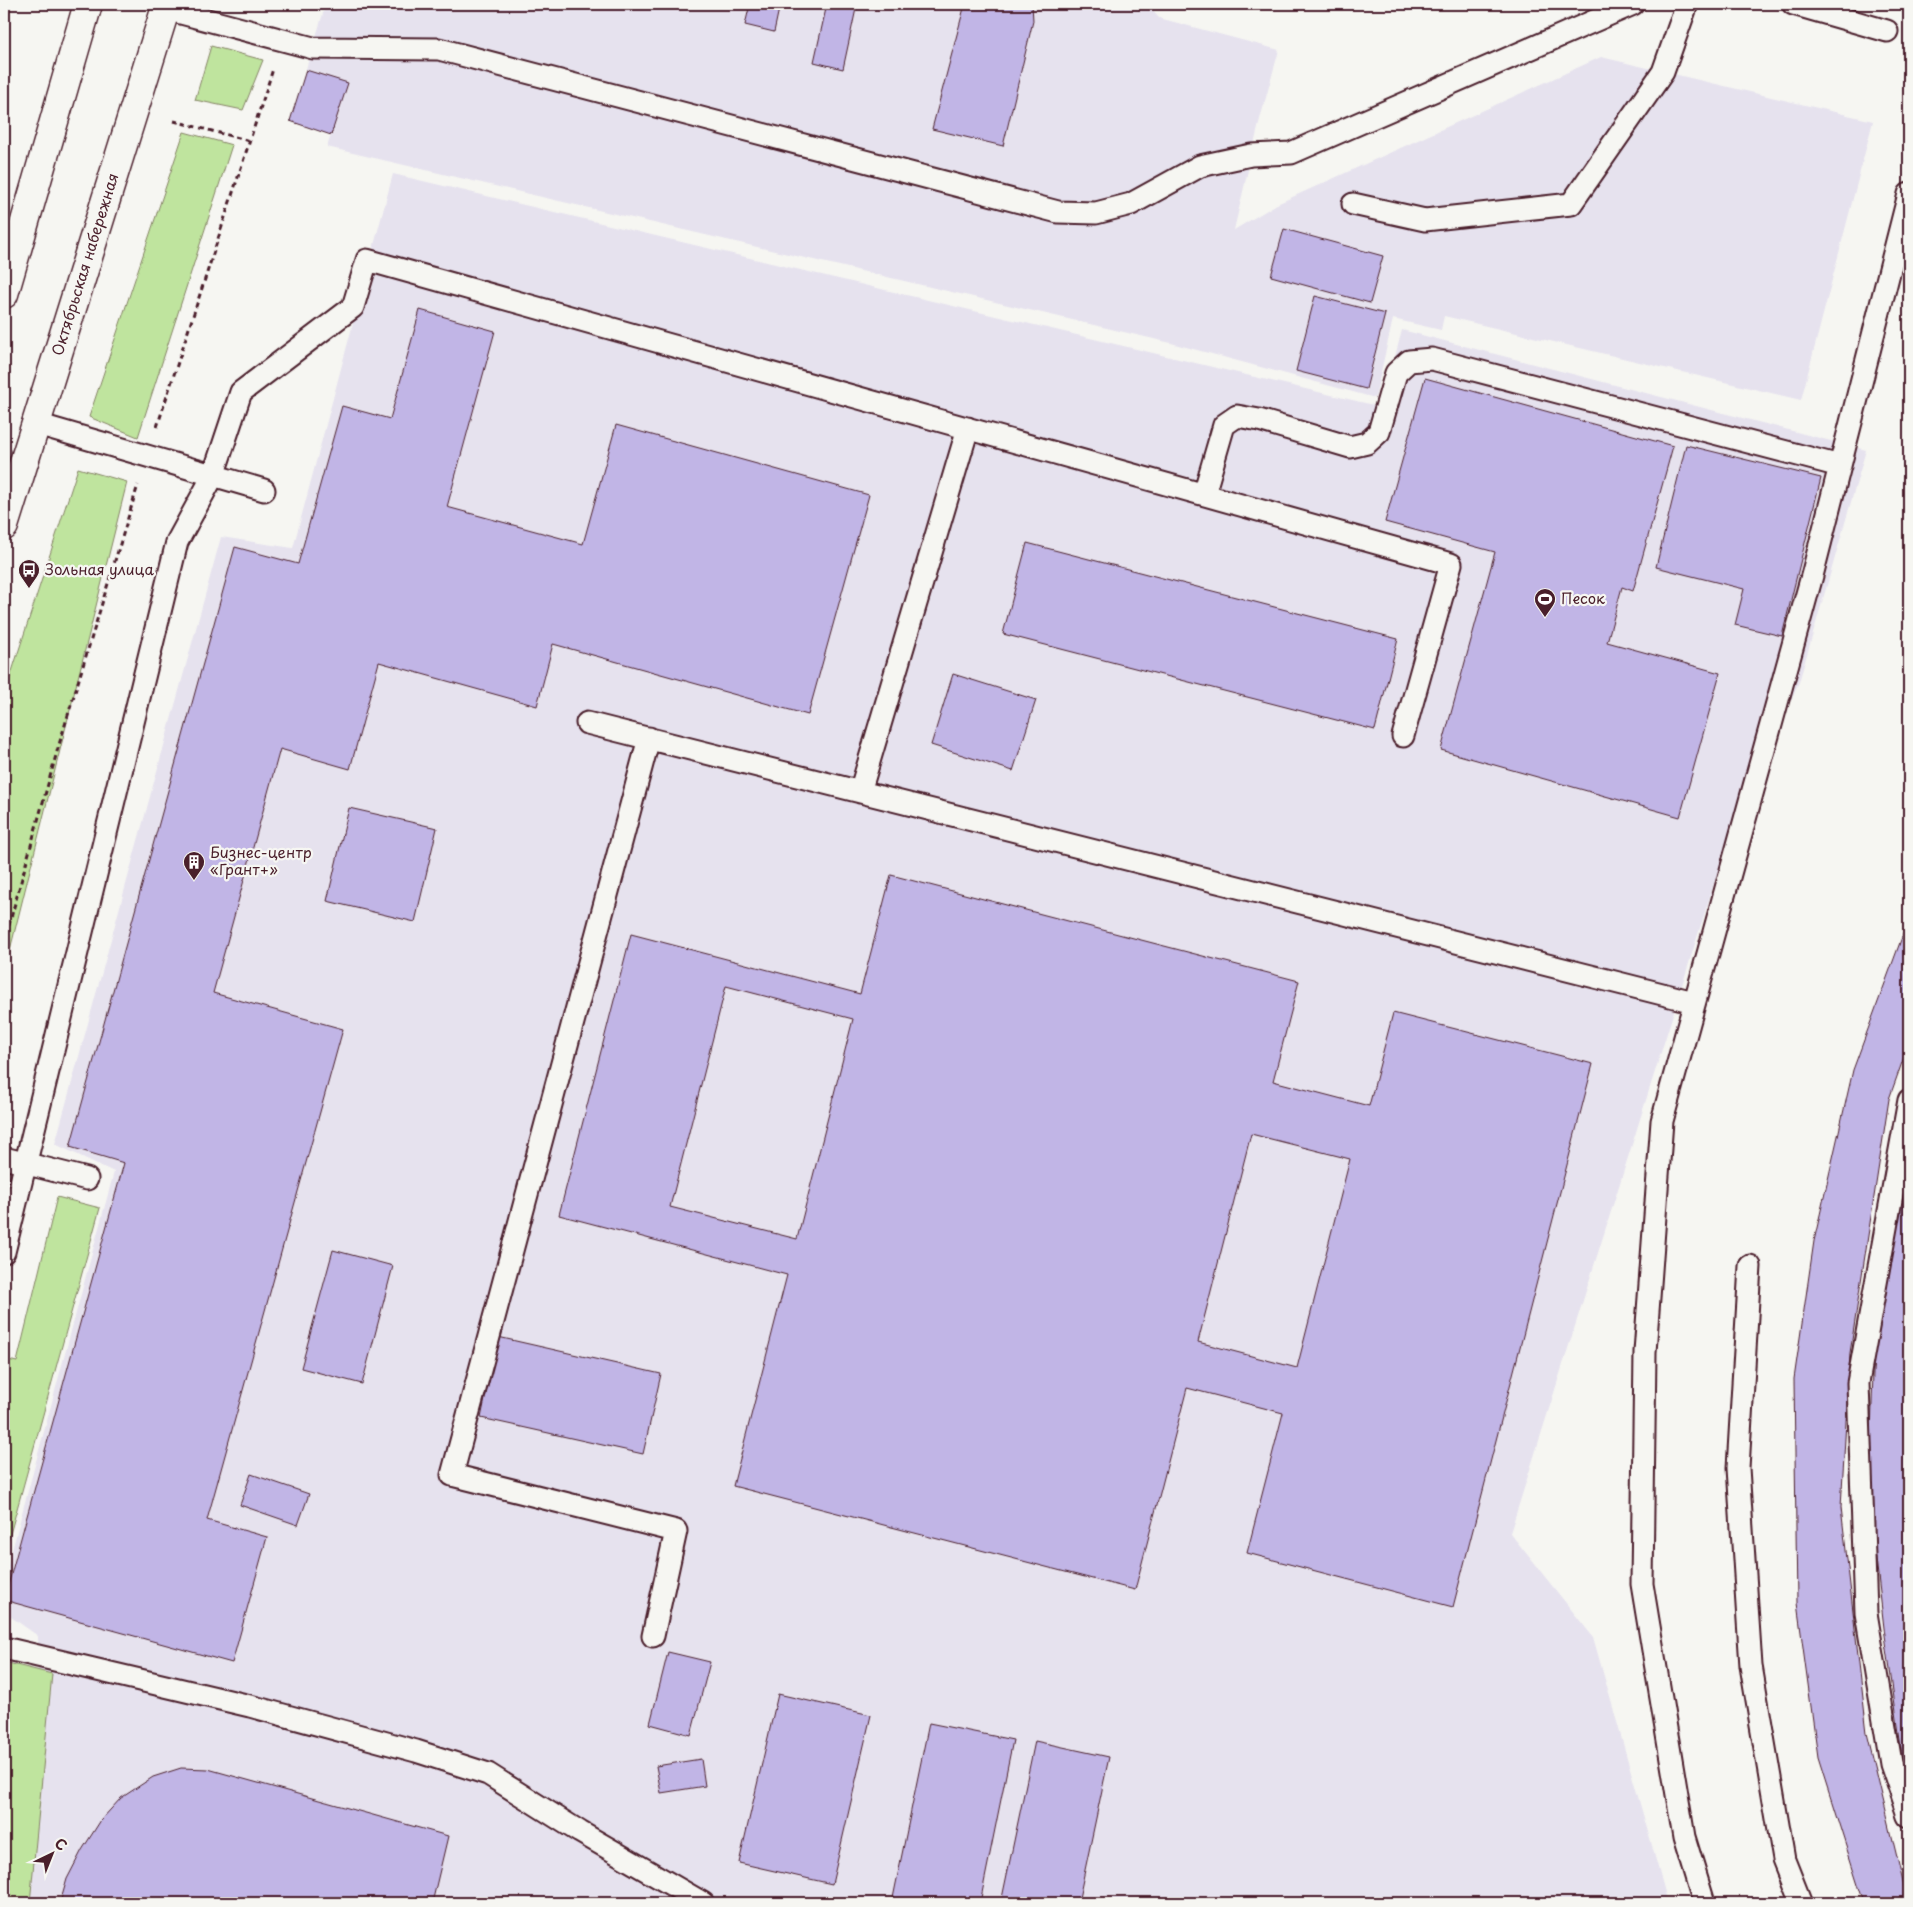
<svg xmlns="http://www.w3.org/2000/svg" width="1913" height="1907" font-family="'Playpen Sans',sans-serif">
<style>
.built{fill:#e6e2ee}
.green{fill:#bfe49e;stroke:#848264}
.building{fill:#c1b5e6;stroke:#4a1f2b;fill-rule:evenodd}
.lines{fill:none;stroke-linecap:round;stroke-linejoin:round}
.lane-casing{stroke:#4a1f2b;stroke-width:25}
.primary-casing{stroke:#4a1f2b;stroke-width:31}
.path{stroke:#4a1f2b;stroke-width:3;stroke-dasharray:5 4;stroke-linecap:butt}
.lane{stroke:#f6f6f2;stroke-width:21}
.primary{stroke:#f6f6f2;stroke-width:28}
.labels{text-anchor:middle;stroke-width:4.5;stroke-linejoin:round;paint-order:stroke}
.street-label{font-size:15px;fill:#4a1f2b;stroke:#f6f6f2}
.poi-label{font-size:15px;fill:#4a1f2b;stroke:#f6f6f2;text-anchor:start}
</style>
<rect width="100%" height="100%" fill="#f6f6f2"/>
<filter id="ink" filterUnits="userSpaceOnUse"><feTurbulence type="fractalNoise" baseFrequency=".02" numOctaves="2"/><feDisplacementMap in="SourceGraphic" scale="10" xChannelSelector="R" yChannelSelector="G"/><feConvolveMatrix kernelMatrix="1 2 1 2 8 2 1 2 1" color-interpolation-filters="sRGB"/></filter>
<g filter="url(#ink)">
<path class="built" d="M326,4H1147L1159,18L1279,50L1260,119L1234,230L1277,204L1601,57L1873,121L1801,400L1444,316L1441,330L1393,319L1375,398L1171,343L327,147L331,135L290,121Z
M393,174L1382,407L1402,330L1866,450L1799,682L1728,839L1510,1533L1593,1637L1668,1903H21L37,1800L38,1636L4,1612V1580L114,1172L55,1144L221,537L293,548Z"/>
<path class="green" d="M211,46L263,60L243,110L195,100Z
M184,132L232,145L138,437L89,417Z
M78,468L127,482L4,974V696Z
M57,1197L100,1208L4,1556V1359L17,1362Z
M4,1662L52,1674L30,1903H4Z"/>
<path class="building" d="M750,4H780L774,32L745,25Z
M827,4H857L843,69L814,62Z
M965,4H1032L1033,21L1003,146L932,129Z
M306,70L348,83L331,135L290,121Z
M1284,229L1383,256L1370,303L1271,276Z
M1315,296L1385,314L1366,389L1296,371Z
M420,310L495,331L447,507L583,544L616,425L869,495L808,715L553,644L537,706L379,662L350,769L280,749L213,993L343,1029L207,1520L267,1537L232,1663L4,1600L124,1163L70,1147L235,547L298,564L342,406L390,419Z
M1425,378L1673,446L1633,591L1622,587L1607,642L1720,673L1680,817L1441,750L1495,552L1385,522Z
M1686,445L1821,478L1782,636L1735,625L1744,589L1656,567Z
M1027,543L1398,639L1375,730L1003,634Z
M953,674L1036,700L1013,771L931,745Z
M349,808L437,828L415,922L327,901Z
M891,875L1299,981L1273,1081L1369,1106L1393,1013L1593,1064L1453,1607L1247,1553L1283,1413L1187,1388L1135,1590L733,1486L787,1275L559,1215L631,934L860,994ZM726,986L853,1019L797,1239L670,1207ZM1251,1134L1350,1159L1297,1368L1198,1342Z
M1909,918V1043L1889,1099L1850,1353L1841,1507L1867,1733L1908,1903H1864L1818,1758L1797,1603L1794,1379L1814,1241L1853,1070Z
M1909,1165V1786L1905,1775L1884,1628L1869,1497L1874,1341L1899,1200Z
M333,1250L393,1266L362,1384L301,1368Z
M498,1337L661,1374L643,1454L481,1418Z
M251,1474L309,1494L298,1525L240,1505Z
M668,1652L710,1662L691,1735L650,1724Z
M778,1694L871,1715L832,1884L739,1863Z
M929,1723L1013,1740L980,1903H892Z
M1035,1741L1109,1757L1078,1903H1001Z
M701,1759L705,1786L661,1793L656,1766Z
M181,1768L208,1769L448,1836L432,1903H60L67,1879L82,1850L101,1820L121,1798L153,1777Z"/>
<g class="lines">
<g class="lane-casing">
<path id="lane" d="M1793,4L1887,31
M166,9L313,48L439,49L1058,212L1096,213L1131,204L1200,166L1251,155L1291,153L1633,4
M1353,204L1425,220L1571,204L1663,72L1687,4
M37,424L264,490
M1204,494L1224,425L1237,416L1259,420L1350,447L1367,443L1379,432L1396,373L1409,361L1432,359L1840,466
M587,723L1694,1002
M649,738L452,1475L676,1531L653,1636
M860,792L968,428
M1909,1100L1858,1383L1866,1613L1891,1763L1909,1816
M4,1158L87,1179
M4,1252L177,542L213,476L241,392L353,307L367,260L1451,564L1403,736
M1750,1266L1738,1468L1751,1666L1784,1860L1801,1903
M4,1648L250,1706L416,1751L488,1774L580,1832L703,1903
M1704,1903L1684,1837L1642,1584L1645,1352L1662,1121L1813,572L1909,194"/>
</g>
<g class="primary-casing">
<g id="primary">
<path d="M4,294L88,4"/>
<path id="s1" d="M4,526L167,4"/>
</g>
</g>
<path class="path" d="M4,18L11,4
M174,121L250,141
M157,427L273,69
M4,943L58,748L138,485"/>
<use href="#lane" class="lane"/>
<use href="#primary" class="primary"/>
</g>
</g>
<defs>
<g id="bus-pin" transform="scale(1.125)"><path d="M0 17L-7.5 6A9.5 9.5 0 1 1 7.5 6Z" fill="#4a1f2b" stroke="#f6f6f2"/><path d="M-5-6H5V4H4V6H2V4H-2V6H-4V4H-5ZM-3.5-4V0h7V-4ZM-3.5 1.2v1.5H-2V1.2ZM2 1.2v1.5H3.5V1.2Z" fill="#fff"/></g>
<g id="stadium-pin" transform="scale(1.125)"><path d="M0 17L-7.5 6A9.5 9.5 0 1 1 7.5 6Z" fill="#4a1f2b" stroke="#f6f6f2"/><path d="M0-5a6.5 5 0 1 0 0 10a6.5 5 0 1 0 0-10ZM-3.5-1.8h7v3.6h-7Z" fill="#fff"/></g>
<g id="building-pin" transform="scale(1.125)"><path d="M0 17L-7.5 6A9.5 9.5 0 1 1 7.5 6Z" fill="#4a1f2b" stroke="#f6f6f2"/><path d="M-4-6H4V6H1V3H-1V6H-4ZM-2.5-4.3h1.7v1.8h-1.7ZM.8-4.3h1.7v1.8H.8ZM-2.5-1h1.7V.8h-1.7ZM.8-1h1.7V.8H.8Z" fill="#fff"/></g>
</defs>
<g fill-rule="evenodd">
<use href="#bus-pin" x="29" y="570"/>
<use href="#stadium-pin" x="1545" y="599"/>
<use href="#building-pin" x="194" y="862"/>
</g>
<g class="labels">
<g class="street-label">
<text dy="5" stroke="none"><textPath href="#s1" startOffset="274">Октябрьская набережная</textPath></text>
</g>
<g class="poi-label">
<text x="45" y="575">Зольная улица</text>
<text x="1561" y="604">Песок</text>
<text x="210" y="858">Бизнес-центр<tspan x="210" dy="17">«Грант+»</tspan></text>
</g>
</g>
<rect width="1913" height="1907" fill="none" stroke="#f6f6f2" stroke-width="20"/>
<rect x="10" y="10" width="1893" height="1887" fill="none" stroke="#4a1f2b" stroke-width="2" filter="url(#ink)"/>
<g transform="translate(52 1854) rotate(43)" stroke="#f6f6f2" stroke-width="4" paint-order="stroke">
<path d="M0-4L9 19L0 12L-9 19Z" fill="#4a1f2b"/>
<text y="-8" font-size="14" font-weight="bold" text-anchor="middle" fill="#4a1f2b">С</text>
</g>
</svg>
